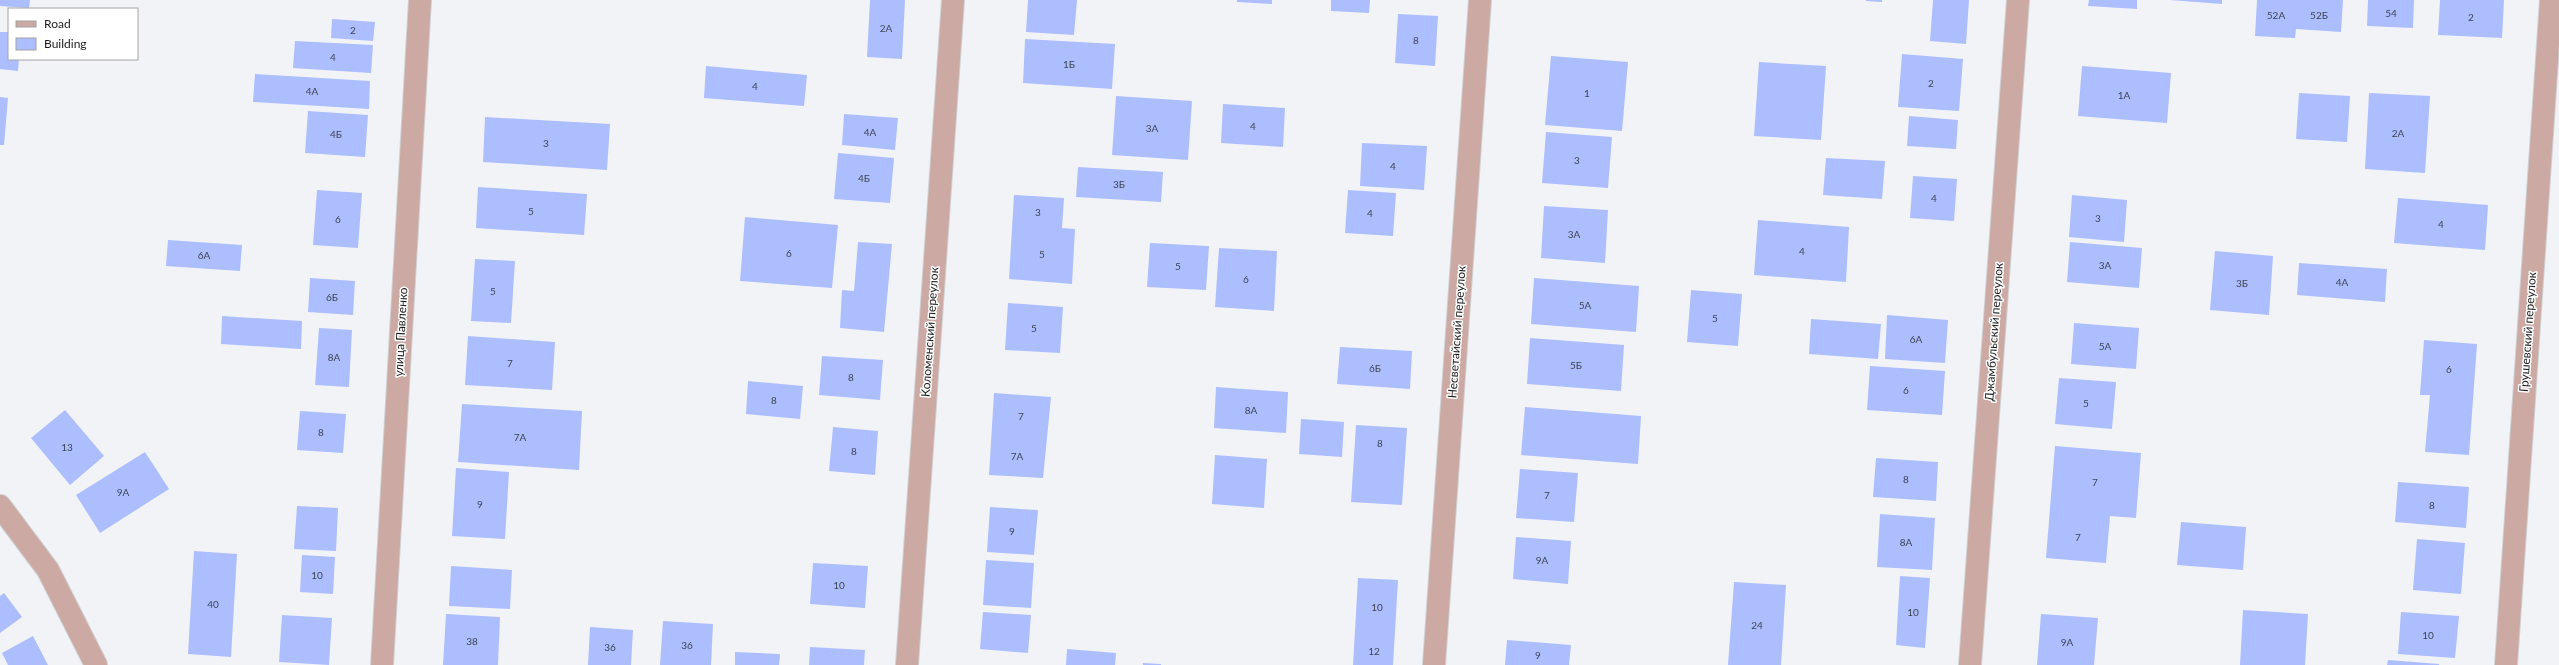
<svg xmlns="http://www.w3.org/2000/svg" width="2559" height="665" font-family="Lato,sans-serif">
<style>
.building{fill:#acbefe}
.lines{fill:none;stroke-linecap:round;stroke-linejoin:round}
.minor-casing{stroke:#cfd0d4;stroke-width:24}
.minor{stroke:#cca9a3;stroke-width:22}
.labels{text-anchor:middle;stroke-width:3;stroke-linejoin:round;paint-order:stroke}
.number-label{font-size:10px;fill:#3e4454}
.street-label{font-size:12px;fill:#1a1b1c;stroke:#fff}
</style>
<rect width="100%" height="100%" fill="#f2f3f7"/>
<path class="building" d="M0,0H30L29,8L0,6Z
M870,0H905L902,59L867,57Z
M1028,0H1077L1074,35L1026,32Z
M1237,0H1272V4L1237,2Z
M1331,0H1370L1369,13L1331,11Z
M1866,0H1882V2L1866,1Z
M1933,0H1969L1966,44L1930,41Z
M2089,0H2137V9L2088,6Z
M2170,0H2222V4Z
M2257,0H2343L2341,32L2296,29L2295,38L2255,36Z
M2368,0H2414L2413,28L2367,26Z
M2440,0H2504L2502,38L2438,35Z
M1398,14L1438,16L1435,66L1395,63Z
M332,19L375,22L373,41L331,38Z
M0,32H9V59H19L18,71L0,69Z
M1025,39L1115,44L1112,89L1023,83Z
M295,41L373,45L371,73L293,68Z
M1902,54L1963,59L1959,111L1898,107Z
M1551,56L1628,62L1622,131L1545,125Z
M1759,62L1826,66L1821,140L1754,136Z
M706,66L807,75L804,106L704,98Z
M2082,66L2171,73L2167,123L2078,116Z
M255,74L370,81L369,109L253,102Z
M2299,93L2350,96L2347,142L2296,139Z
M2369,93L2430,96L2425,173L2365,169Z
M1116,96L1192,101L1188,160L1112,155Z
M0,97L8,98L4,145H0Z
M1223,104L1285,108L1283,147L1221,143Z
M308,111L368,115L365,157L305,153Z
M844,114L898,118L895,150L842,145Z
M1909,116L1958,120L1956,149L1907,146Z
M485,117L610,124L607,170L483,162Z
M1546,132L1612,137L1608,188L1542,183Z
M1362,143L1427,146L1424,190L1360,186Z
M838,153L894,158L890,203L834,199Z
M1826,158L1885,161L1882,199L1823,195Z
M1078,167L1163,172L1161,202L1076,197Z
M1913,176L1957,179L1954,221L1910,218Z
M478,187L587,194L584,235L476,228Z
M317,190L362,193L358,248L313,245Z
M1348,190L1396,193L1393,236L1345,233Z
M1014,195L1064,198L1062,228L1075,229L1072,284L1009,279Z
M2072,195L2127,200L2124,242L2069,237Z
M2398,198L2488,205L2485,250L2394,243Z
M1544,206L1608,210L1605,263L1541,258Z
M745,217L838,225L832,288L740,281Z
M1758,220L1849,227L1846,282L1754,275Z
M168,240L242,245L240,271L166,266Z
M858,242L892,244L884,332L840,328L842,290L854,291Z
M2070,242L2142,248L2139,288L2067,282Z
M1150,243L1209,246L1206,290L1147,287Z
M1219,248L1277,251L1274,311L1215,307Z
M2215,251L2273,256L2269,315L2210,310Z
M475,259L515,261L511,323L471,321Z
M2299,263L2387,269L2385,302L2297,295Z
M310,278L355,281L353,315L308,312Z
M1534,278L1639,286L1636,332L1531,324Z
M1691,290L1742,294L1738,346L1687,342Z
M1008,303L1063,307L1060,353L1005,350Z
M1887,315L1948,320L1945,363L1885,359Z
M222,316L302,321L301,349L221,344Z
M1811,319L1881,324L1878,359L1809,354Z
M2074,323L2139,328L2136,369L2071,364Z
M319,328L352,330L349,387L315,385Z
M468,336L555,342L552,390L465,385Z
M1530,338L1624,345L1621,391L1527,384Z
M2424,340L2477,344L2469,455L2425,452L2430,395H2420Z
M1340,347L1412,351L1410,389L1337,384Z
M822,356L883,360L880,400L819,395Z
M1870,366L1945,371L1942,415L1867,410Z
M2059,378L2116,382L2112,429L2055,424Z
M748,381L803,386L800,419L746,414Z
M1216,387L1288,392L1286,433L1214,428Z
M994,393L1051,397L1043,478L989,475Z
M462,404L582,411L579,470L458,462Z
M1525,407L1641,416L1638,464L1521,455Z
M65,410L104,456L70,485L31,438Z
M300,411L346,414L343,453L297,450Z
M1301,419L1344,422L1342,457L1299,454Z
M1356,425L1407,428L1402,505L1351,502Z
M833,427L878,431L875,475L829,471Z
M2055,446L2141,453L2136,518L2110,516L2106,563L2046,558Z
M145,452L169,489L100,533L76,495Z
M1215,455L1267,459L1264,508L1212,504Z
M1876,458L1938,462L1936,501L1873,497Z
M456,468L509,472L505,539L452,536Z
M1520,469L1578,473L1574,522L1516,518Z
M2398,482L2469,487L2466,528L2395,522Z
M297,506L338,508L336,551L294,549Z
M990,507L1038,510L1034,555L987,552Z
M1880,514L1935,518L1932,570L1877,567Z
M2181,522L2246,527L2243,570L2177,565Z
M1516,537L1571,541L1568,584L1513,579Z
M2417,539L2465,543L2461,594L2413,590Z
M194,551L237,554L231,657L188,654Z
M302,555L335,557L333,594L300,592Z
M986,560L1034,563L1031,608L983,605Z
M813,563L868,566L865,608L810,604Z
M451,566L512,570L510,609L449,606Z
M1900,576L1930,578L1925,648L1896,645Z
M1358,578L1398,580L1393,665H1353Z
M1734,582L1786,585L1781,665H1728Z
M4,593L22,617L0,633V596Z
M2243,610L2308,614L2305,665H2240Z
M983,612L1031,615L1028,653L980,649Z
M2401,612L2459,616L2455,658L2398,654Z
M446,614L500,617L498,665H443Z
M2041,614L2098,618L2094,665H2037Z
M282,615L332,618L329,665L279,662Z
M663,621L713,624L711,665H660Z
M590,627L633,630L631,665H588Z
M33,636L48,665H8L2,653Z
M1507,640L1571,645L1569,665H1505Z
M810,647L865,650L864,665H809Z
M1067,649L1116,653L1115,665H1066Z
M735,652L780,654L779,665H735Z
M2388,660L2439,664V665H2387Z
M1143,663L1161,664V665H1143Z"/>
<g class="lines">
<g class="minor-casing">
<path id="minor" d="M0,506L48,570L96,665
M382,665L420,0
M907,665L953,0
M1434,665L1480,0
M1970,665L2018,0
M2506,665L2551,0"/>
</g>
<use href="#minor" class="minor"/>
</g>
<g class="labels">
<g class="number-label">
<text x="2391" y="17">54</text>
<text x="2276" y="19">52А</text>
<text x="2319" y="19">52Б</text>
<text x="2471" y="21">2</text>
<text x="886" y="32">2А</text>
<text x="353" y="34">2</text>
<text x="1416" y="44">8</text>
<text x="333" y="61">4</text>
<text x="1069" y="68">1Б</text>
<text x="1931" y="87">2</text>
<text x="755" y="90">4</text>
<text x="312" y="95">4А</text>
<text x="1587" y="97">1</text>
<text x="2124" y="99">1А</text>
<text x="1253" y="130">4</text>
<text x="1152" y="132">3А</text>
<text x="870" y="136">4А</text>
<text x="2398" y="137">2А</text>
<text x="336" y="138">4Б</text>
<text x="546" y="147">3</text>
<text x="1577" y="164">3</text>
<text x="1393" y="170">4</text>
<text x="864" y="182">4Б</text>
<text x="1119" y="188">3Б</text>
<text x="1934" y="202">4</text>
<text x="531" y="215">5</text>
<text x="1038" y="216">3</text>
<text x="1370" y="217">4</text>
<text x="2098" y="222">3</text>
<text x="338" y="223">6</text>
<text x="2441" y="228">4</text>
<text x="1574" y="238">3А</text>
<text x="1802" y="255">4</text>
<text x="789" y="257">6</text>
<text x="1042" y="258">5</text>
<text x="204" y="259">6А</text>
<text x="2105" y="269">3А</text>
<text x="1178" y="270">5</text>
<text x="1246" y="283">6</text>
<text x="2342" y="286">4А</text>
<text x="2242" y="287">3Б</text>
<text x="493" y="295">5</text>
<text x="332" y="301">6Б</text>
<text x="1585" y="309">5А</text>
<text x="1715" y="322">5</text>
<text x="1034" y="332">5</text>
<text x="1916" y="343">6А</text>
<text x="2105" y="350">5А</text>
<text x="334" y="361">8А</text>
<text x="510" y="367">7</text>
<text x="1576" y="369">5Б</text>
<text x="1375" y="372">6Б</text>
<text x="2449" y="373">6</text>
<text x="851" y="381">8</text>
<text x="1906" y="394">6</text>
<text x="774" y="404">8</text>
<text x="2086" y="407">5</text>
<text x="1251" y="414">8А</text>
<text x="1021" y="420">7</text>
<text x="321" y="436">8</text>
<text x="520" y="441">7А</text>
<text x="1380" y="447">8</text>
<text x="67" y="451">13</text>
<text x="854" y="455">8</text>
<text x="1017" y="460">7А</text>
<text x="1906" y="483">8</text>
<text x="2095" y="486">7</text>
<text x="123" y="496">9А</text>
<text x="1547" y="499">7</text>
<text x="480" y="508">9</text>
<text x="2432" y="509">8</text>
<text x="1012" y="535">9</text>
<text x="2078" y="541">7</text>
<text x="1906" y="546">8А</text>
<text x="1542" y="564">9А</text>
<text x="317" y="579">10</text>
<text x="839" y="589">10</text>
<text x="213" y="608">40</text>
<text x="1377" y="611">10</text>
<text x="1913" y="616">10</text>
<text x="1757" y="629">24</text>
<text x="2428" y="639">10</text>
<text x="472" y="645">38</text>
<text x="2067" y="646">9А</text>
<text x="687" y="649">36</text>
<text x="610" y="651">36</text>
<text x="1374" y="655">12</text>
<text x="1538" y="659">9</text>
</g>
<g class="street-label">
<text transform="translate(401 332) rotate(-87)" y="4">улица Павленко</text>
<text transform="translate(930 332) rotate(-86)" y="4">Коломенский переулок</text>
<text transform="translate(1457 332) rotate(-86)" y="4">Несветайский переулок</text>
<text transform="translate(1994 332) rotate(-86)" y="4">Джамбульский переулок</text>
<text transform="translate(2528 332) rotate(-86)" y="4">Грушевский переулок</text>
</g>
</g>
<rect x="8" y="8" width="130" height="52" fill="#ffffff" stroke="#a3a4a4"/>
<rect x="16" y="21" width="20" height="6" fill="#cca9a3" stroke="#a3a4a4"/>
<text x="44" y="28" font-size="12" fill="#1a1b1c">Road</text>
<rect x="16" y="38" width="20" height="12" fill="#acbefe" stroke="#a3a4a4"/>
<text x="44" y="48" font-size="12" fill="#1a1b1c">Building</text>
</svg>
